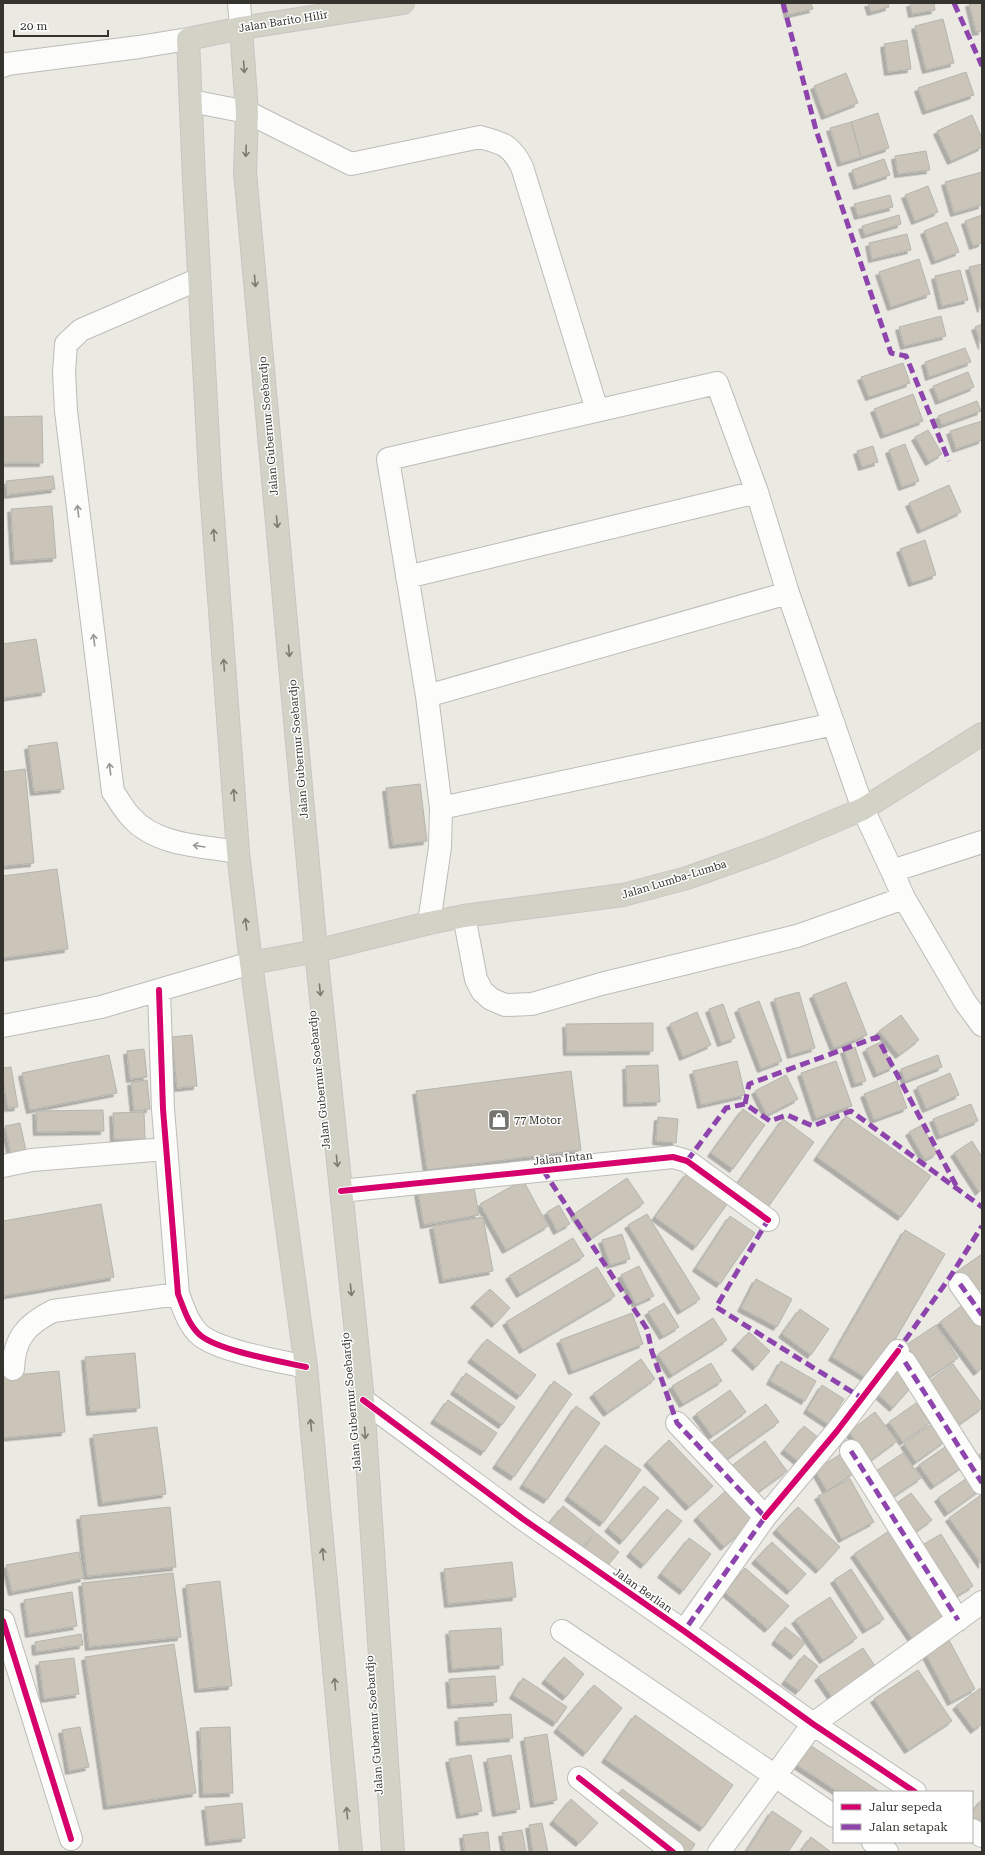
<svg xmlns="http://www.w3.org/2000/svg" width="985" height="1855" font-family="'Roboto Serif',serif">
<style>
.building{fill:#cbc5b9;stroke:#b5b4af;filter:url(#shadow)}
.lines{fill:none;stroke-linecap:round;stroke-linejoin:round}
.minor-casing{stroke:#bdbcb8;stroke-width:24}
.highway-casing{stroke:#c7c6c3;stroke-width:24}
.minor{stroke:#fcfcfb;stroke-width:22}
.highway{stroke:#d2d3c6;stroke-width:22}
.quiet{stroke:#8e44ad;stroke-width:5;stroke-dasharray:10 5;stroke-linecap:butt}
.cycleway-casing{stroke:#fff;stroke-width:8}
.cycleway{stroke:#d6006c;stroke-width:6}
.oneway{stroke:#7b7b72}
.oneway2{stroke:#989894}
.labels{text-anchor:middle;stroke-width:3;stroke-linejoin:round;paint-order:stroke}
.street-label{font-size:11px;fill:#34332e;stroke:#fff}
.poi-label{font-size:11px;fill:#34332e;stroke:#fff;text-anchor:start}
</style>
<defs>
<filter id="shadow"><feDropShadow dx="-3.5" dy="3.5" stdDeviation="0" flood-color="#0004"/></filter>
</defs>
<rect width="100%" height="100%" fill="#eae9e2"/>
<path class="building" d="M785,3H811L813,9L788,15Z
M868,3H888L889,7L871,12Z
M910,3H934L935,10L912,14Z
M969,3H982V31L976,32Z
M943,19L954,63L926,70L915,26Z
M907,40L911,69L888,72L884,44Z
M966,72L974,95L926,111L918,88Z
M846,73L858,103L825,116L814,86Z
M878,113L889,148L861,157L851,122Z
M972,115L982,138V147L951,161L937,131Z
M851,122L861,157L841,163L830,128Z
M926,151L930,170L898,174L895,156Z
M884,159L890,175L857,186L852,170Z
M982,172V205L954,213L945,182Z
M928,186L938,212L915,221L905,195Z
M890,195L893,207L858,216L854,204Z
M899,215L901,224L865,235L862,226Z
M982,215V243L973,246L965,221Z
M947,222L959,252L935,261L924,231Z
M907,234L911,250L872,259L869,243Z
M919,259L930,294L891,307L879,272Z
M982,264V308L981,309L969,267Z
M960,270L968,300L942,306L935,276Z
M941,316L946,336L904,346L899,327Z
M982,324V346L975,327Z
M965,348L971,362L929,377L925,362Z
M903,363L910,383L869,397L861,377Z
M968,372L974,387L939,401L933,386Z
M913,394L923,421L884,435L874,409Z
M977,401L981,411L942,425L938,416Z
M42,416L43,463H3V417Z
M982,421V440L956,449L950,431Z
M928,430L942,454L929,462L915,437Z
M905,444L919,481L902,487L889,450Z
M873,446L878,462L862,467L857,451Z
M53,476L55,489L7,495L6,481Z
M949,485L961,512L921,530L909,503Z
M52,506L56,558L14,561L11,509Z
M925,540L936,575L912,583L900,549Z
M36,639L45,692L3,698V644Z
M57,742L64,789L34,792L28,746Z
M25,769L34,863L3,866V772Z
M420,784L427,841L393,845L386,788Z
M57,869L68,949L3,958V876Z
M846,982L867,1035L834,1048L813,995Z
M799,992L815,1048L791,1055L774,999Z
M759,1001L782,1061L761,1069L738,1009Z
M723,1004L735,1038L721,1043L709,1009Z
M697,1012L711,1045L683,1057L670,1024Z
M901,1015L919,1040L899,1055L879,1031Z
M653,1023V1051L567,1052L566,1024Z
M192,1035L197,1086L177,1088L172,1037Z
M881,1042L893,1067L877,1074L866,1049Z
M855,1047L866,1081L855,1084L844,1050Z
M144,1049L147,1077L130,1079L127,1051Z
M109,1055L117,1093L30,1110L22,1073Z
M938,1055L942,1067L905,1081L901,1069Z
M737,1061L745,1095L701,1105L693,1071Z
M836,1061L852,1106L816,1118L801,1073Z
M658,1065L660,1102L627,1103L626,1066Z
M11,1067L18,1107L8,1108L3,1081V1068Z
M571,1071L581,1150L427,1170L416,1091Z
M950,1073L959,1095L926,1109L917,1087Z
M786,1075L798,1099L767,1115L755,1091Z
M147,1080L150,1109L134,1111L131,1082Z
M897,1081L907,1108L874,1120L864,1094Z
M971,1104L978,1121L940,1136L933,1119Z
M743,1109L765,1125L733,1169L711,1153Z
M103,1110L104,1131L37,1132L36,1111Z
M144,1112L145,1139H114L113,1113Z
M846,1116L931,1176L901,1217L817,1157Z
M658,1117L678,1119L676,1143L656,1141Z
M783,1119L814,1142L766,1210L735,1187Z
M20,1123L26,1151L11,1154L5,1126Z
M922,1125L937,1153L925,1160L909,1132Z
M972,1141L982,1157V1189L979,1192L954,1153Z
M687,1173L728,1203L696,1247L655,1217Z
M627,1178L644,1203L591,1238L574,1214Z
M523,1180L548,1226L506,1250L480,1204Z
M473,1182L479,1215L424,1225L418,1192Z
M101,1204L114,1277L3,1296V1221Z
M559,1205L570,1224L557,1231L547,1212Z
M647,1214L700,1299L681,1311L628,1225Z
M730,1216L755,1233L720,1284L696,1268Z
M483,1217L493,1271L443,1280L433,1226Z
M905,1230L945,1254L871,1381L832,1357Z
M622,1234L630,1259L610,1265L602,1240Z
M573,1238L584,1256L520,1294L509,1276Z
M982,1254V1288L971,1296L955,1273Z
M639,1266L654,1296L636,1304L621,1275Z
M597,1267L615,1296L523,1350L506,1322Z
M756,1279L792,1299L777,1327L741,1308Z
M490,1289L510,1308L495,1324L474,1304Z
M664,1303L679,1327L663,1336L648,1312Z
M964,1304L982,1328V1368L977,1372L940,1322Z
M800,1309L829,1329L811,1355L782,1334Z
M632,1313L643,1344L572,1371L560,1340Z
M713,1318L727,1340L672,1375L658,1354Z
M936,1325L958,1358L928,1378L906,1345Z
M749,1332L770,1351L756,1367L735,1347Z
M487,1339L536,1375L520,1396L471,1359Z
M135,1353L140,1408L90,1412L85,1357Z
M641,1359L655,1379L607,1413L593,1394Z
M781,1361L816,1381L805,1401L770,1381Z
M711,1363L722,1381L683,1404L672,1386Z
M953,1364L982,1404V1408L955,1427L924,1385Z
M893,1368L913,1385L893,1408L874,1391Z
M59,1371L65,1432L3,1438V1376Z
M466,1373L515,1407L502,1425L454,1391Z
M554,1381L572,1394L514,1477L496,1465Z
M822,1385L844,1399L828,1424L807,1410Z
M730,1390L746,1412L712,1436L696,1414Z
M448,1400L497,1433L484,1452L434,1420Z
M916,1403L930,1423L903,1442L889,1422Z
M766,1404L779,1422L720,1464L707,1446Z
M576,1406L600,1423L547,1500L523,1485Z
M875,1412L897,1441L870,1461L849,1432Z
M933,1423L945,1441L916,1462L904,1444Z
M804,1426L824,1442L804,1466L784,1450Z
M157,1427L166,1494L102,1503L93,1435Z
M669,1440L713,1486L689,1507L647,1462Z
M765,1441L787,1471L751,1497L730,1467Z
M951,1443L966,1464L934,1486L919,1465Z
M605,1445L641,1470L603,1523L568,1497Z
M903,1453L921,1478L891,1498L873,1473Z
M982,1453V1467L976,1457Z
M841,1454L853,1474L827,1491L815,1470Z
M970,1476L980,1490L948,1513L938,1498Z
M850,1479L874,1522L842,1539L818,1496Z
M644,1486L659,1498L623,1541L608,1528Z
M729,1488L756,1519L724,1547L697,1517Z
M911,1493L932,1520L911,1535L891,1507Z
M981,1495L982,1496V1565L949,1518Z
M563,1506L595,1532L577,1554L545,1528Z
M170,1507L176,1567L87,1576L80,1516Z
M798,1507L840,1547L819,1570L776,1530Z
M667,1509L682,1521L644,1565L630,1553Z
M892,1529L951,1614L913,1640L854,1554Z
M596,1533L619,1552L604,1570L581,1551Z
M941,1534L973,1586L950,1600L919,1547Z
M689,1538L711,1554L683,1591L661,1574Z
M772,1542L806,1574L790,1591L755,1560Z
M79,1552L84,1578L12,1592L6,1565Z
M512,1562L516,1597L448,1604L444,1569Z
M745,1568L789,1606L768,1629L725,1592Z
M851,1569L884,1619L866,1630L834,1580Z
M173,1573L181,1637L89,1647L82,1583Z
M220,1581L232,1686L198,1689L186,1585Z
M72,1592L77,1626L29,1634L24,1600Z
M830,1597L857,1638L823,1660L795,1620Z
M785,1627L805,1643L794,1656L775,1641Z
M501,1628L503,1665L452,1669L449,1631Z
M81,1634L83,1645L36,1652L35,1642Z
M949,1640L975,1689L951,1702L925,1653Z
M174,1644L196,1793L107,1806L85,1657Z
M863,1648L879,1672L834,1700L818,1677Z
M804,1655L818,1666L799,1691L785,1681Z
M564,1657L584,1674L566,1697L545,1680Z
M74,1658L79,1694L44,1699L39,1662Z
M918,1670L952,1721L908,1750L874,1699Z
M495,1676L497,1702L451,1705L449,1679Z
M523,1678L567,1707L556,1723L513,1695Z
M594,1685L622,1708L586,1753L557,1729Z
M982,1687V1724L974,1730L956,1706Z
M511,1714L513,1738L460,1742L458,1718Z
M635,1715L733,1785L703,1828L605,1759Z
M80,1727L89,1767L69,1771L62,1730Z
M230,1727L233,1793L203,1794L200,1728Z
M547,1734L557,1800L534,1804L524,1738Z
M810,1745L880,1792H838L797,1765Z
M471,1755L482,1811L460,1815L449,1759Z
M511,1755L520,1809L496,1813L487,1759Z
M622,1789L695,1844L690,1852H681L613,1801Z
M571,1799L598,1823L579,1843L553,1821Z
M982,1799V1826L972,1819V1812Z
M242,1803L245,1838L209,1842L205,1807Z
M772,1811L802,1831L788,1852H746Z
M542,1823L548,1852H533L529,1825Z
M522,1830L526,1852H505L502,1833Z
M488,1832L490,1852H465L463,1835Z
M811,1837L831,1852H800Z"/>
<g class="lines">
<g class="minor-casing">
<path id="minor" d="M239,3L241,28
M3,66L7,64L139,47L188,39
M191,101L247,112L351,164L480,137C503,143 511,145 522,167L597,410
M199,279L81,330L66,344L64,372L66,411L113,792C119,800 124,810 131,817C156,846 203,846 238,852
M407,577L757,492
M427,696L788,593
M441,808L834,724
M982,842L892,871L904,898L965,1002L982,1025
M464,916L476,979L482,991L491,999L505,1005L532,1004L601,984L797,936L904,898
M429,923L440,847L441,808L427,696L388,459L717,383L757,492L788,593L863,809L892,871
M159,990L163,1109L178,1294C184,1309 188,1324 200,1335C219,1351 280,1361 306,1367
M3,1026L101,1007L251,963
M3,1166L32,1160L166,1149
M341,1191L673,1157L687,1161L768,1220
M960,1284L982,1315
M905,1362L982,1483
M13,1369C14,1338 27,1324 53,1311L178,1294
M363,1400L523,1519L684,1631L813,1724L915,1792
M677,1423L765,1517L684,1631
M851,1451L958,1620
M765,1517L837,1431L898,1351
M3,1621L71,1839
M562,1631L834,1816
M579,1778L673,1852
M972,1830L982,1836
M873,1842L887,1852
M719,1852L813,1724L982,1602"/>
</g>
<g class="highway-casing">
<path id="highway" d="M241,28L247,112L245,172L316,951L363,1400L393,1852
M251,963L316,951L429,923L464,916L623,895L687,878L768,849L863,809L982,734
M351,1852L306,1367L251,963L238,852L210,477L194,180L188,39L241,28L403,3"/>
</g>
<use href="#minor" class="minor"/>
<use href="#highway" class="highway"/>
<path class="quiet" d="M783,3L816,130L891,353L906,356L949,461
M954,3L982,66
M745,1104L749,1084L877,1037L958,1189
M687,1161L726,1108L745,1104L770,1121L787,1115L813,1126L851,1111L982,1207
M543,1170L647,1329L652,1352L677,1423L765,1517L684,1631
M766,1218L768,1220L716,1307L862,1398
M960,1284L982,1315
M896,1353L950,1277L982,1226
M905,1362L982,1483
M851,1451L958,1620"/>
<g class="cycleway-casing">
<path id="cycleway" d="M159,990L163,1109L178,1294C184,1309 188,1324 200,1335C219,1351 280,1361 306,1367
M341,1191L673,1157L687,1161L768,1220
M363,1400L523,1519L684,1631L813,1724L915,1792
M765,1517L837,1431L898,1351
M3,1621L71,1839
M579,1778L673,1852"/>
</g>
<use href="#cycleway" class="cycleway"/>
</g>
<defs><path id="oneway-shaft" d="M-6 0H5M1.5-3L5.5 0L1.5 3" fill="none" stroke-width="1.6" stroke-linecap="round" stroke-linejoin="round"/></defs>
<g class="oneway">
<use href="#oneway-shaft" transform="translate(244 67) rotate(86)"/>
<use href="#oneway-shaft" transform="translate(246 151) rotate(92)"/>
<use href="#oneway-shaft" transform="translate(255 281) rotate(85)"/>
<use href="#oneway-shaft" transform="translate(277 522) rotate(85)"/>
<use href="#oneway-shaft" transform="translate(214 535) rotate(-94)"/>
<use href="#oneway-shaft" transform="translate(289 651) rotate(85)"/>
<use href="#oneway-shaft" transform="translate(224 665) rotate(-94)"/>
<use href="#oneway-shaft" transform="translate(234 795) rotate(-94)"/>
<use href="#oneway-shaft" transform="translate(246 924) rotate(-97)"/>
<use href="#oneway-shaft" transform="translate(320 990) rotate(84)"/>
<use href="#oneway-shaft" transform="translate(337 1161) rotate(84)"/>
<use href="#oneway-shaft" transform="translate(351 1290) rotate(84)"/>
<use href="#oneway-shaft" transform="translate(311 1425) rotate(-95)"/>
<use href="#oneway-shaft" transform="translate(365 1433) rotate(86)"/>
<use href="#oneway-shaft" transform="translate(323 1554) rotate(-95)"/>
<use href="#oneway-shaft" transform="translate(335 1684) rotate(-95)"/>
<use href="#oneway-shaft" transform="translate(347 1813) rotate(-95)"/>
</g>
<g class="oneway2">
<use href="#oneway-shaft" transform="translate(78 511) rotate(-97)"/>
<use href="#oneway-shaft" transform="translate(94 640) rotate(-97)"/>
<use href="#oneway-shaft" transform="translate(110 769) rotate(-97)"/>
<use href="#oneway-shaft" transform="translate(199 846) rotate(-171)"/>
</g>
<defs>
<g id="shop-square" transform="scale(1.15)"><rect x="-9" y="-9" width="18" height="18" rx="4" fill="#74736d" stroke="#fff"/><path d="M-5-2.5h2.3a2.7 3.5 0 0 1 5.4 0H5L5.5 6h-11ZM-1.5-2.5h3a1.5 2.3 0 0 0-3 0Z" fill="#fff"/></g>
</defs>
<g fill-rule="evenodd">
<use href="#shop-square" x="499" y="1120"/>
</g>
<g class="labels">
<g class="street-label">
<text transform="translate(283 21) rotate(-9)" y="4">Jalan Barito Hilir</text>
<text transform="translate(268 426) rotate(-95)" y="4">Jalan Gubernur Soebardjo</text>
<text transform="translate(298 749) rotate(-95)" y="4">Jalan Gubernur Soebardjo</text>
<text transform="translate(674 879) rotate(-17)" y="4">Jalan Lumba-Lumba</text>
<text transform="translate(319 1080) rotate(-96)" y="4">Jalan Gubernur Soebardjo</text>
<text transform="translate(563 1158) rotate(-6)" y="4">Jalan Intan</text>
<text transform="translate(351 1402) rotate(-95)" y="4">Jalan Gubernur Soebardjo</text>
<text transform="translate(643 1590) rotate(35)" y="4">Jalan Berlian</text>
<text transform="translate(374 1725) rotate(-94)" y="4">Jalan Gubernur Soebardjo</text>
</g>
<g class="poi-label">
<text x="514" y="1124">77 Motor</text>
</g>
</g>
<rect width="985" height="1855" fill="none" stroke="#34332e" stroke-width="8"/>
<rect x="833" y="1791" width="140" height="52" fill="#ffffff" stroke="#aeadab"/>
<rect x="841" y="1804" width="20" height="6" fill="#d6006c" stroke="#aeadab"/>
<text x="869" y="1811" font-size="12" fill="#34332e">Jalur sepeda</text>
<rect x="841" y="1824" width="20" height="6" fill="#8e44ad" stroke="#aeadab"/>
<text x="869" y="1831" font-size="12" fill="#34332e">Jalan setapak</text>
<path d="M14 30v6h94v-6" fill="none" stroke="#34332e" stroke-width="2"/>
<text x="20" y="30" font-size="12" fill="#34332e" stroke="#ffffff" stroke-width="3" paint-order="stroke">20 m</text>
</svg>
